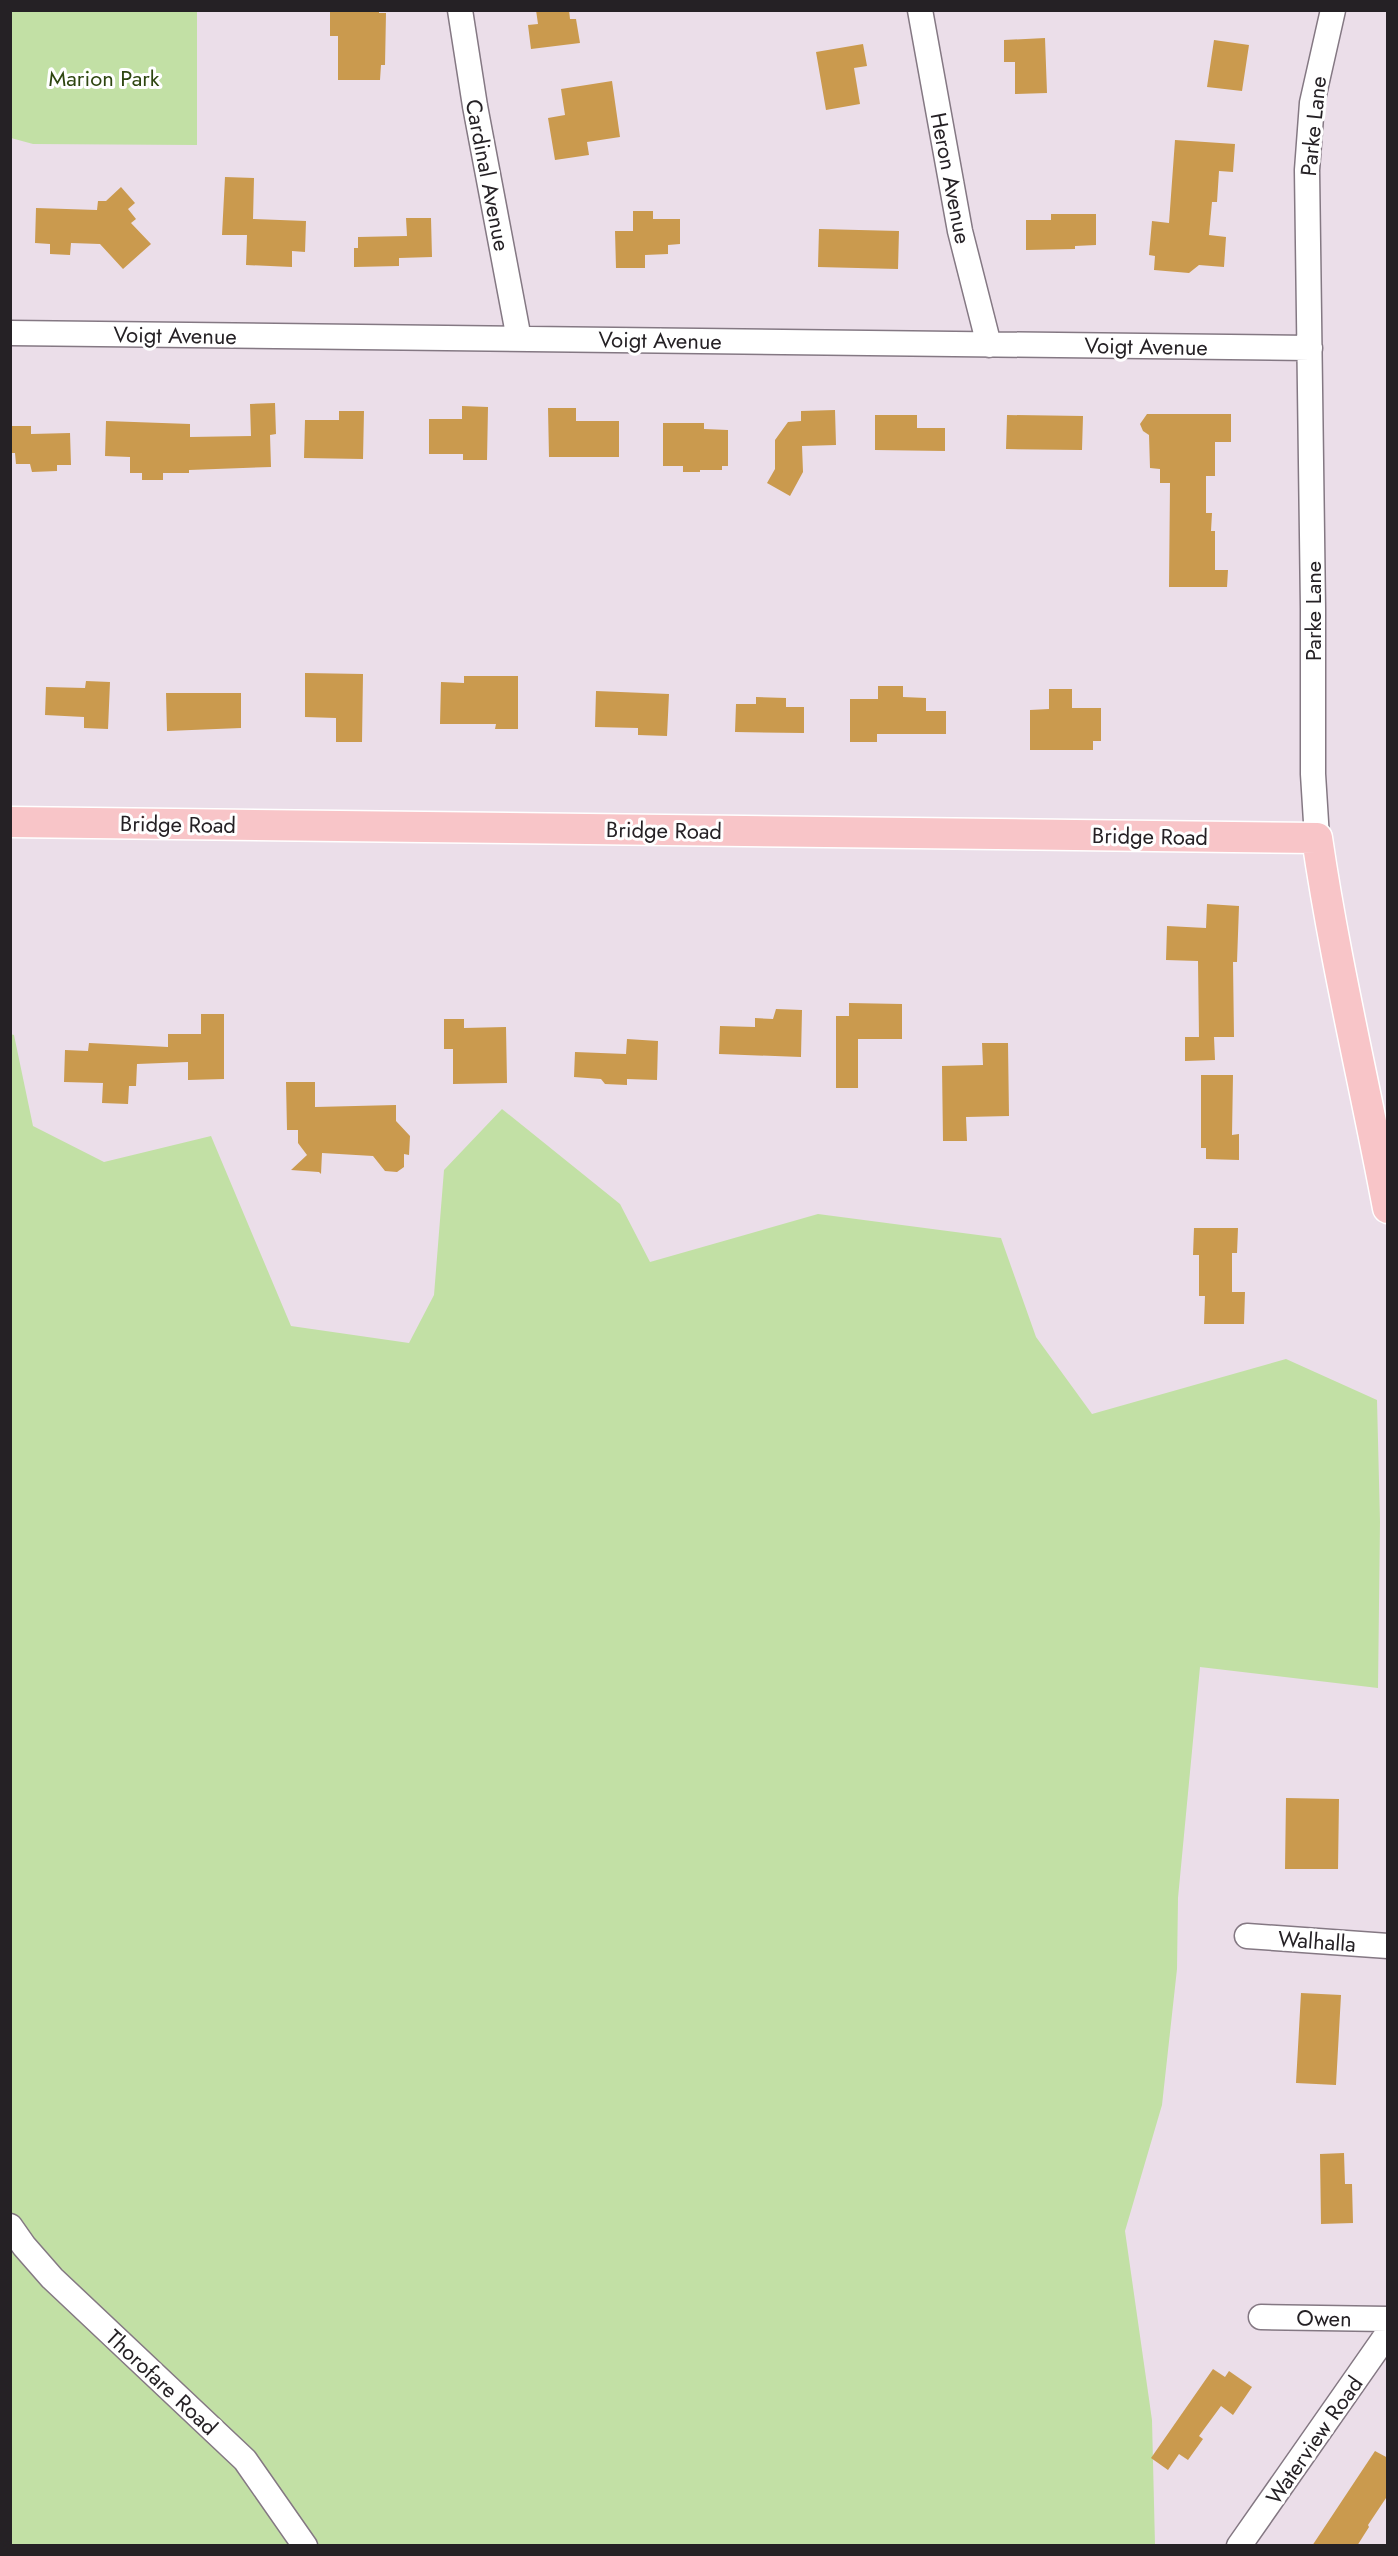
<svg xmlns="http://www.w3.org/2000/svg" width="1398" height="2556" font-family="Jost,sans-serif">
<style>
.green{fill:#c2e0a5}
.building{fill:#ca9a4e}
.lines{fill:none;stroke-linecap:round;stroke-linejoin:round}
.minor-casing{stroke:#847883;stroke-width:27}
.major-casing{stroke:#fff;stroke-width:33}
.minor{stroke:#fff;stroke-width:24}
.major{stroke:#f8c5c8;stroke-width:30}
.labels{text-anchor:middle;stroke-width:6;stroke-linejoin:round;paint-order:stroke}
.park-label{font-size:22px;fill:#2e4610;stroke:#fff}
.street-label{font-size:22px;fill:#252125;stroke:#fff}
</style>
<rect width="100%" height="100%" fill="#ebdee9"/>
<path class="green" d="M10,11H197V145L33,144L11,138Z
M10,1034L14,1035L33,1126L104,1162L211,1136L291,1326L409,1343L434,1295L444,1170L502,1109L620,1204L650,1262L818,1214L1001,1238L1036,1337L1092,1414L1286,1359L1377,1400L1380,1522L1378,1688L1200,1667L1178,1898L1177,1969L1162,2105L1125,2231L1152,2420L1155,2545H11Z"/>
<path class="building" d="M379,10V13H386L385,65H381L380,80H338V36H330V11Z
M536,10H569L570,19H576L580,43L531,49L528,25L538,24Z
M1045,38L1047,93L1015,94V62H1004V40Z
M1214,40L1249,45L1242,91L1207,87Z
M863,44L867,66L854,68L860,104L826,110L816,52Z
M612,81L620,137L587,142L589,155L555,160L548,118L565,115L561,89Z
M1175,140L1235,144L1233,172L1219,171L1217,202H1212L1209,235L1226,237L1224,267L1199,265L1189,273L1154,270L1155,256L1149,255L1152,221L1169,223Z
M225,177L254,178L253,219L306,221L305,252L292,251V267L246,265L247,235H222Z
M121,187L135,203L128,209L136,219L131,223L151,244L123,269L100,244L71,243L70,255L50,254V244L35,243L36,208L97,210L98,201H106Z
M633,211H653V219H680V244L668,245V254L645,255V268H616L615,231H633Z
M1051,214H1096V245L1075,246V249L1026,250V220H1051Z
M406,218H431L432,257L399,258V266L354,267V248H358V237L407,236Z
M819,229L899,231L898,269L818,267Z
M275,403L276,434L270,435L271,467L189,470V473H163V480H142V473H130V457L105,456L106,421L190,424V437L251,436L250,404Z
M462,406L488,407L487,460H463V454H429V419H462Z
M548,408H576V421H619V457H549Z
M835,410L836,445L802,446L803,472L790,496L767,483L775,469V440L788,422L801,421V411Z
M339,411H364L363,459L304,458L305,420H339Z
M1147,414H1231V442H1215V476H1206V513H1212L1211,531H1215V570H1228L1227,587H1169L1170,483H1160V469L1150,468L1149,435L1143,431L1140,424Z
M875,415H917V428H945V451L875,450Z
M1007,415L1083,416L1082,450L1006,449Z
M663,423H704V429L728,430V466H722V470H700V472H683V466H663Z
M10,426H31V434L70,433L71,465H57V471L32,472L30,464H16L15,453H10Z
M305,673L363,674L362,742H336V718L305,717Z
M464,676H518V729H495L496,724H440L441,682L464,683Z
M86,681L110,682L108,729L84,728V717L45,715L46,687L85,688Z
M878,686H903V697L926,698V711H946V734H877V742H850V699H878Z
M1049,689H1072V708H1101V741H1093V750H1030V710L1049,709Z
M596,691L669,694L667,736L638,735V728L595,727Z
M166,693H241V728L167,731Z
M756,697L786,698V707H804V733L735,732L736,704H756Z
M1207,904L1239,906L1237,962H1233L1234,1037H1214L1215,1060L1185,1061V1037H1209H1199L1198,961L1166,960L1167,926L1206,928Z
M849,1003L902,1004V1039H858V1088H836V1016H849Z
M776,1009L802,1010L801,1057L719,1054L720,1026L755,1027V1018L773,1019Z
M201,1014H224V1079L188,1080V1062L137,1064L136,1086H129L128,1104L102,1103L103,1083L64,1082L65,1050L88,1051L89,1043L168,1047V1034H201Z
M444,1019H464V1028L506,1027L507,1083L453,1084V1049H444Z
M627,1039L658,1041L657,1080L627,1079V1085L605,1084L601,1079L574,1077L575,1052L626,1054Z
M982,1043H1008L1009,1116L966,1117L967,1141H943L942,1066L983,1065Z
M1201,1075H1233L1232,1135L1239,1134V1160L1206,1159V1148H1201Z
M286,1082H315V1107L396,1105V1121L410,1136L409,1155L404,1154V1167L397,1172L385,1171L373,1156L322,1153L321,1174L319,1172L291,1170L307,1155L298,1143V1130H287Z
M1194,1228H1238L1237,1253H1232V1292H1245L1244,1324H1204L1205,1296H1199V1255H1193Z
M1286,1798L1339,1799L1338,1869H1285Z
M1301,1993L1341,1995L1336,2085L1296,2083Z
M1344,2153L1345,2184H1352L1353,2223L1321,2224L1320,2154Z
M1213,2369L1225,2377L1229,2371L1252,2387L1233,2415L1221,2406L1199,2436L1203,2439L1188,2460L1179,2454L1168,2470L1151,2458Z
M1375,2451L1388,2458V2495L1368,2525L1369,2527L1357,2546H1312Z"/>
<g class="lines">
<g class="minor-casing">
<path id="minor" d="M460,10L475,106L519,339
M920,10L960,231L989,345
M10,333L1310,348
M1317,838L1313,774V608L1307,170L1312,103L1333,10
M1247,1936L1388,1946
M10,2226L24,2246L52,2278L245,2460L305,2546
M1261,2317L1388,2319
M1239,2546L1388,2333"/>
</g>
<g class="major-casing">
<path id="major" d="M10,822L1317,838C1335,962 1365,1085 1388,1208"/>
</g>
<use href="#minor" class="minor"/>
<use href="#major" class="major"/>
</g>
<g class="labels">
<g class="park-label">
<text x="104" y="86">Marion Park</text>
</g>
<g class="street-label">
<text transform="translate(1313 126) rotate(-84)" y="8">Parke Lane</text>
<text transform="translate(488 175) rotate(79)" y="8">Cardinal Avenue</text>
<text transform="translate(951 178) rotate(79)" y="8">Heron Avenue</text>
<text transform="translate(175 335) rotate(1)" y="8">Voigt Avenue</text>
<text transform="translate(660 340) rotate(1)" y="8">Voigt Avenue</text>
<text transform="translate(1146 346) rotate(1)" y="8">Voigt Avenue</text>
<text transform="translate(1313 611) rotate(-90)" y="8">Parke Lane</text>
<text transform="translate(178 824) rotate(1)" y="8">Bridge Road</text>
<text transform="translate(664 830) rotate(1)" y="8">Bridge Road</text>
<text transform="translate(1150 836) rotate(1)" y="8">Bridge Road</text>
<text transform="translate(1317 1941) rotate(4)" y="8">Walhalla</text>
<text transform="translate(1324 2318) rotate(1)" y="8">Owen</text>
<text transform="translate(162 2382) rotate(43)" y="8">Thorofare Road</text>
<text transform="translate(1314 2440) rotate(-55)" y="8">Waterview Road</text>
</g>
</g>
<rect width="1398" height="2556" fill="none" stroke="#252125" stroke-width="24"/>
</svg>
